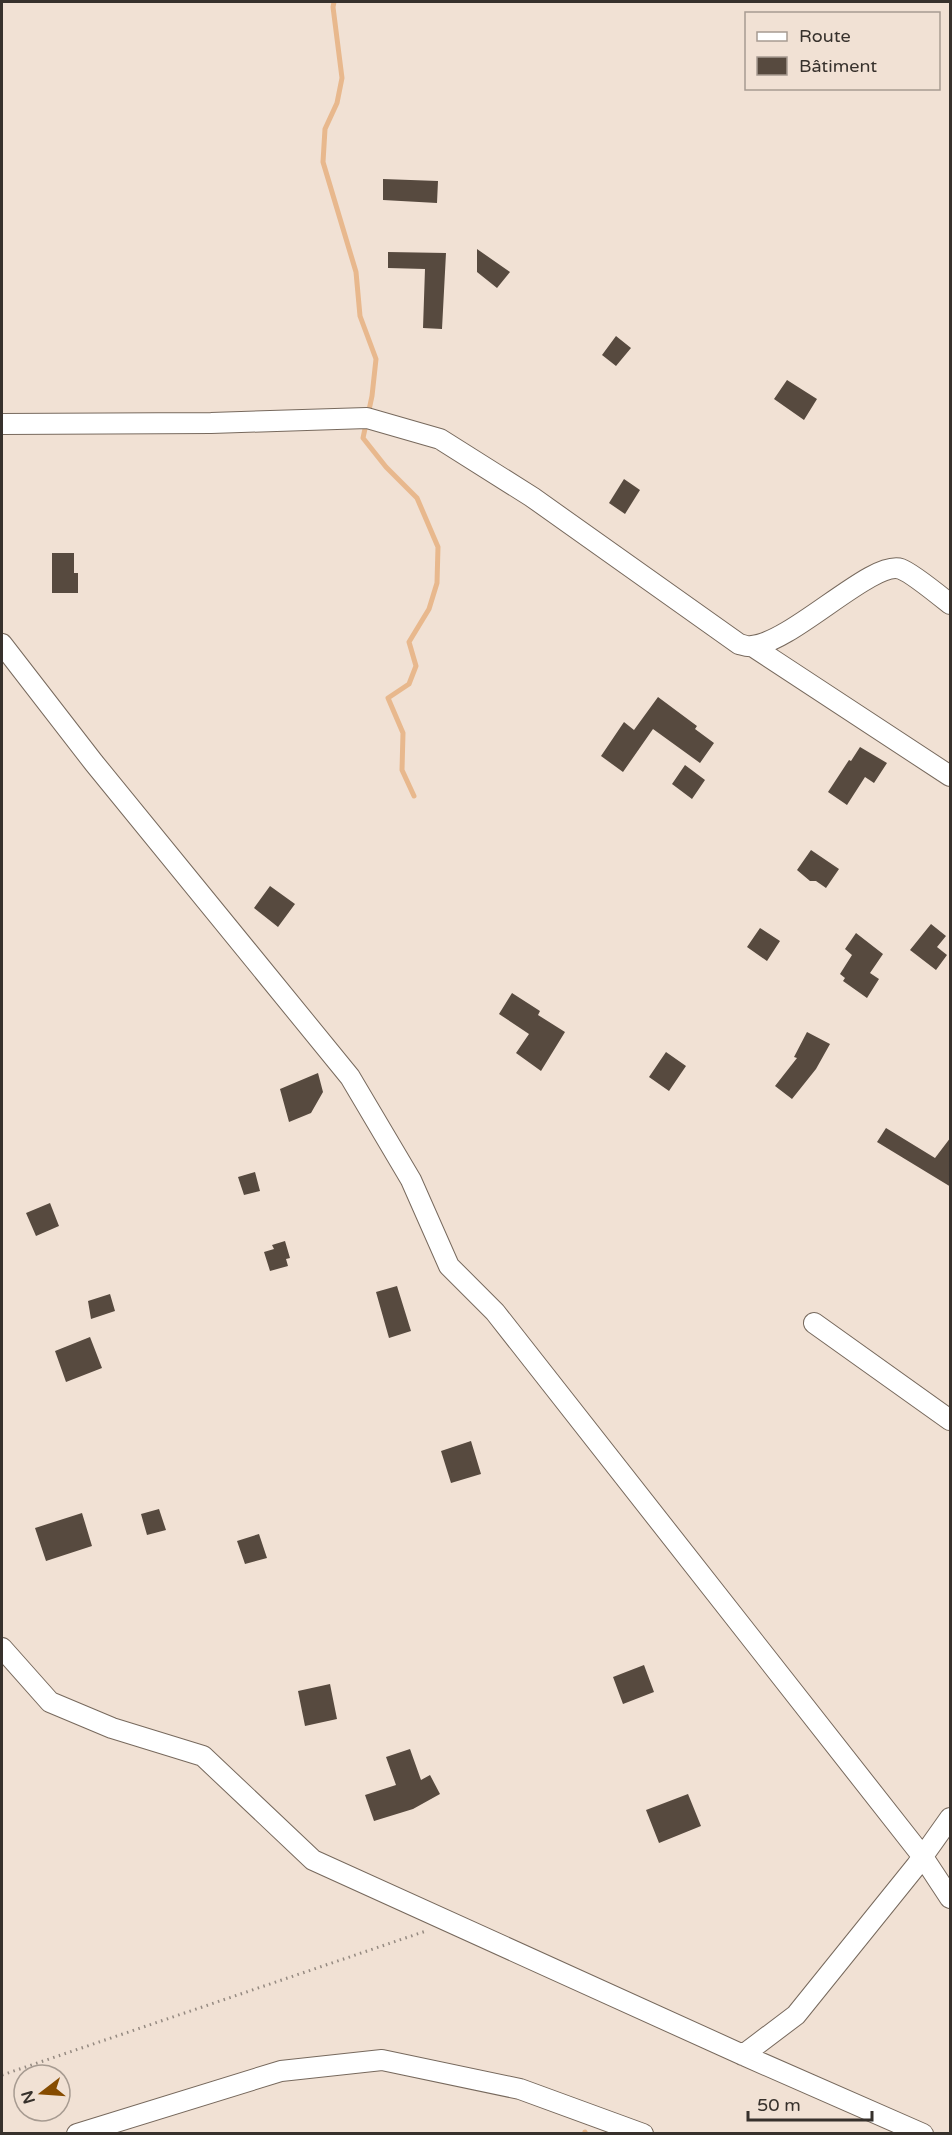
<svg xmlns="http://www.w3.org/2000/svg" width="952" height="2135" font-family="'Varela Round',sans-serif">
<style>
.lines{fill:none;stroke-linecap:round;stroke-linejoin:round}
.stream{stroke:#e8b88d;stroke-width:5}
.building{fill:#574a3f}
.minor-casing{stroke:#77695d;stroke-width:22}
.path{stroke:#958a81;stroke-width:3;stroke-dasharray:1.5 4.5;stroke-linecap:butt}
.minor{stroke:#fff;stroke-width:20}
</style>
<rect width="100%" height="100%" fill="#f1e1d4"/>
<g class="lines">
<path class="stream" d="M334,2L333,7L342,78L337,103L325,129L323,162L356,272L360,316L376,359L372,396L363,438L386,467L417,498L438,547L437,583L429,609L409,642L416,666L409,684L388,698L403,733L402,770L414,796
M585,2132L586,2134"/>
</g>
<path class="building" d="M383,179L438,181L437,203L383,200Z
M477,249L510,272L497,288L477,272Z
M388,252L446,253L442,329L423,328L425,269L388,268Z
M616,336L631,348L616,366L602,355Z
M787,380L817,399L804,420L774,399Z
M624,479L640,490L625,514L609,503Z
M52,553H74V573H78V593H52Z
M658,697L697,726L695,729L714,743L700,763L653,729L623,772L601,756L624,722L634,730Z
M860,747L887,763L874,783L865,777L847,805L828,792L849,760L851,761Z
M685,765L705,780L692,799L672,784Z
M811,850L839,869L826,888L816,881H810L797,870Z
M270,886L295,904L278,927L254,908Z
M931,924L946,936L937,947L947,955L936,970L910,950Z
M760,928L780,941L767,961L747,947Z
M856,933L883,954L870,973L879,979L867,998L843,981L845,978L840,974L852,955L845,949Z
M512,993L540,1011L538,1015L565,1032L541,1071L516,1053L529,1034L499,1014Z
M807,1032L830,1044L816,1069L792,1099L775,1086L797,1058L794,1057Z
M666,1052L686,1066L669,1091L649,1077Z
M318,1073L323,1092L311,1113L289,1122L280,1089Z
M886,1128L935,1158L951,1137V1187L877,1142Z
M255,1172L260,1191L244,1195L238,1177Z
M50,1203L59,1226L36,1236L26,1213Z
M285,1241L290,1258L286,1259L288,1266L270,1271L264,1252L274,1249L272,1245Z
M397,1286L411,1331L389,1338L376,1292Z
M110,1294L115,1311L91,1319L88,1301Z
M90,1337L102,1368L66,1382L55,1351Z
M471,1441L481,1474L451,1483L441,1451Z
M159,1509L166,1530L147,1535L141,1514Z
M82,1513L92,1546L46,1561L35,1528Z
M259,1534L267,1558L245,1564L237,1541Z
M644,1665L654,1692L623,1704L613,1677Z
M330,1684L337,1719L305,1726L298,1691Z
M410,1749L421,1780L430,1775L440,1794L413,1809L374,1821L365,1795L396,1785L386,1757Z
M688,1794L701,1826L659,1843L646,1810Z"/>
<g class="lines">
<g class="minor-casing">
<path id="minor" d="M2,424L211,423L367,418L440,439L532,497L739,644C743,645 748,647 752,646C793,642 873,559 901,569C912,573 940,596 950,604
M2,644L94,763L350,1077L411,1180L449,1266L495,1312L923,1857L950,1898
M752,646L950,776
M814,1323L950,1420
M2,1648L50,1702L112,1728L203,1756L313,1860L743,2055L923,2134
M743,2055L796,2015L916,1866L950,1818
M77,2134L281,2071L382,2060L520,2089L643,2134"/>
</g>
<path class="path" d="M2,2075L426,1931"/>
<use href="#minor" class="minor"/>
</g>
<rect width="952" height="2135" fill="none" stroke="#37312c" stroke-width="6"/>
<rect x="745" y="12" width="195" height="78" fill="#f1e1d4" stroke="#a79b91" stroke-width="1.5"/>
<rect x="757" y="32" width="30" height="9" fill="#ffffff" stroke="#a79b91" stroke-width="1.5"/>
<text x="799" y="42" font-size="18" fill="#37312c">Route</text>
<rect x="757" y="57" width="30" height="18" fill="#574a3f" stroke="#a79b91" stroke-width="1.5"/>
<text x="799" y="72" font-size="18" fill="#37312c">Bâtiment</text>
<g transform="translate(42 2093) rotate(253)"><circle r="28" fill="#f1e1d4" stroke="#a79b91" stroke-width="1.5"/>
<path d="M0-4.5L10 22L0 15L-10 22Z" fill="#864c00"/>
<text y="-9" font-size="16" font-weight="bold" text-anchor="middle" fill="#37312c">N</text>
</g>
<path d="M748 2111v9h124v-9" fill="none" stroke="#37312c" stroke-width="3"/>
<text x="757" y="2111" font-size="18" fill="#37312c" stroke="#f1e1d4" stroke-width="4.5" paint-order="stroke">50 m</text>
</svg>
